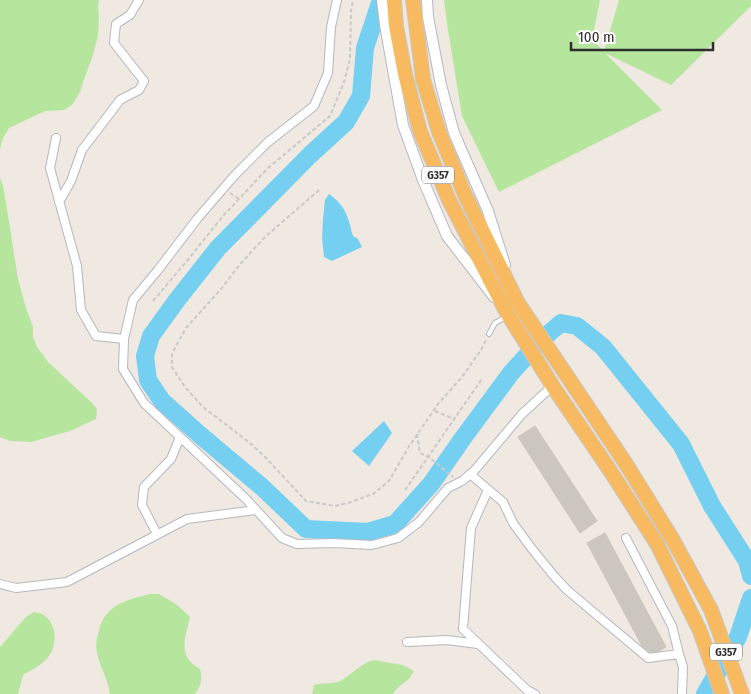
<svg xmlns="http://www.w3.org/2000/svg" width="751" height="694" font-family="'Fira Sans Condensed',sans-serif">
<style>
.green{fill:#b6e59e}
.water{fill:#75cff0}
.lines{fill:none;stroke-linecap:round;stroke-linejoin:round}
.river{stroke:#75cff0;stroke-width:18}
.building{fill:#cbc7bf;stroke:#cbc5ba}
.service-casing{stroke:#b4b7c1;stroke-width:6}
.minor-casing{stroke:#b4b7c1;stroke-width:10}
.tertiary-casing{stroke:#b4b7c1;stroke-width:12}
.trunk-casing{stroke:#c9c9c9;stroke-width:16}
.path{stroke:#c9c9c9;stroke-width:2;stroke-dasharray:4 2.5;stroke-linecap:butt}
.service{stroke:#fff;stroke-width:4}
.minor{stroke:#fff;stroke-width:8}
.tertiary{stroke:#fff;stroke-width:10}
.trunk{stroke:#f8ba60;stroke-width:14}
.labels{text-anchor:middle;stroke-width:4.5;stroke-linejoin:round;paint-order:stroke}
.shield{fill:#fff;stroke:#6d6d6d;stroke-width:1}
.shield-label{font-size:11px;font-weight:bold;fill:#2e2e2e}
</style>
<rect width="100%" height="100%" fill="#efe9e1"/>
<path class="green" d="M0,0H99L98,7L99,16L98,36L93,55L83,82L80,92L72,105L64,110L45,111L9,128L3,138L0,149Z
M444,0H600L592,40L604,51L619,0H751V6L671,85L605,53L662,110L499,192L462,116L447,24Z
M0,178L3,186L7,209L18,279L26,308L33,327V337L37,347L48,362L91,402L97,409L96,419L70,431L31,442L11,441L0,437Z
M150,594H159L176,604L190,617C185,639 177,656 200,669C203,680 201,685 195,694H110C108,680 100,667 97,653C95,645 97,638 99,630C106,604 127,600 150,594Z
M34,612C38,613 42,613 45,616C57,625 57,645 49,656C43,665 31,670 23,675L18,694H0V647L26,617Z
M373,660L403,665L414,671C412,674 411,676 409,679C403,684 397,687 393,694H312L314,685C323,682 333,685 342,680C353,673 361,664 373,660Z"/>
<path class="water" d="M329,194C346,206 348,217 353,236L358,239L362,247L332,261L324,257L322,238L323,219L325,200Z
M384,421L392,433L369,466L352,451Z"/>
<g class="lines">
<path class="river" d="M381,0L365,48L361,96L346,122L310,155L218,248L177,300L151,336L145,356L148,380L162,401L200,435L262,487L306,529L368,532L395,524L431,484L463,438L511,373L541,340L561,323L577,326L603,347L681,444L712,506L747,561L751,576
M705,694L738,637L751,598"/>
</g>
<path class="building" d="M535,426L597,521L580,533L518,437Z
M605,533L666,647L659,651L650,652L642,646L587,543Z"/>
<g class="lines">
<g class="service-casing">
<path id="service" d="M489,334L495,323L506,317"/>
</g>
<g class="minor-casing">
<path id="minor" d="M337,0L331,27L328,73L314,106L268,142L234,176L197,219L158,270L133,300L124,339L123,369L144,403L246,499L282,538L297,544L333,543L372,545L398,538L419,522L448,488L462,481L474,471L522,414L547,391L554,388
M56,138L50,168L77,266L81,310L96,336L124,339
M59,202L71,181L82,150L120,100L139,90L144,81L114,43L116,24L130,15L139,0
M470,474L503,502L513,523L532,549L554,576L567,590L648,658L679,654L683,667L682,694
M488,490L471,528L463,629L527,690L535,694
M157,534L142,505L144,487L171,459L180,437
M626,538L672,626L679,654
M0,584L16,588L67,582L187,519L256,510
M407,642L447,640L478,644"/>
</g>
<g class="tertiary-casing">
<path id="tertiary" d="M382,0L385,25L403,125L423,180L447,236L494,297
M427,0L428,17L441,85L454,133L488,211L505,265"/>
</g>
<g class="trunk-casing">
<path id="trunk" d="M394,0L396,26L405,74L420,131L449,200L507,313L554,388L611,472L657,544L700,631L722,694
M413,0L423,79L439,132L465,195L518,303L626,464L673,540L711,610L742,694"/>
</g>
<path class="path" d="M319,190L265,237L241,263L221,289L186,328L177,344L172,354V367L185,387L203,407L250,443L265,457L306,501L335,506L348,503L373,494L389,481L408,448L438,404L462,377L481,350L486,340
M230,193L239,199
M153,301L186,262L223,216L267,169L330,116L344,82L350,59L351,11L353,0
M435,411L454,419
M417,434L420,453L429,457L453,477
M405,490C431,453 456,416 482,379"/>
<use href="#service" class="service"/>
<use href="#minor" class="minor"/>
<use href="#tertiary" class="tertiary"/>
<use href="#trunk" class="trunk"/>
</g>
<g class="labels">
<g class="shield">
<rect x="422" y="166.5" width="32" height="17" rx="4"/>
<rect x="710" y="643.5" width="32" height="17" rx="4"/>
</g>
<g class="shield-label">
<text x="438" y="179">G357</text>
<text x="726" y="656">G357</text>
</g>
</g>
<path d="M571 42v8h142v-8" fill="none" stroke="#2e2e2e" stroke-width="2.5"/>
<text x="578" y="42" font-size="15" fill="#2e2e2e" stroke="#ffffff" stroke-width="4" paint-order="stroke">100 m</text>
</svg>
